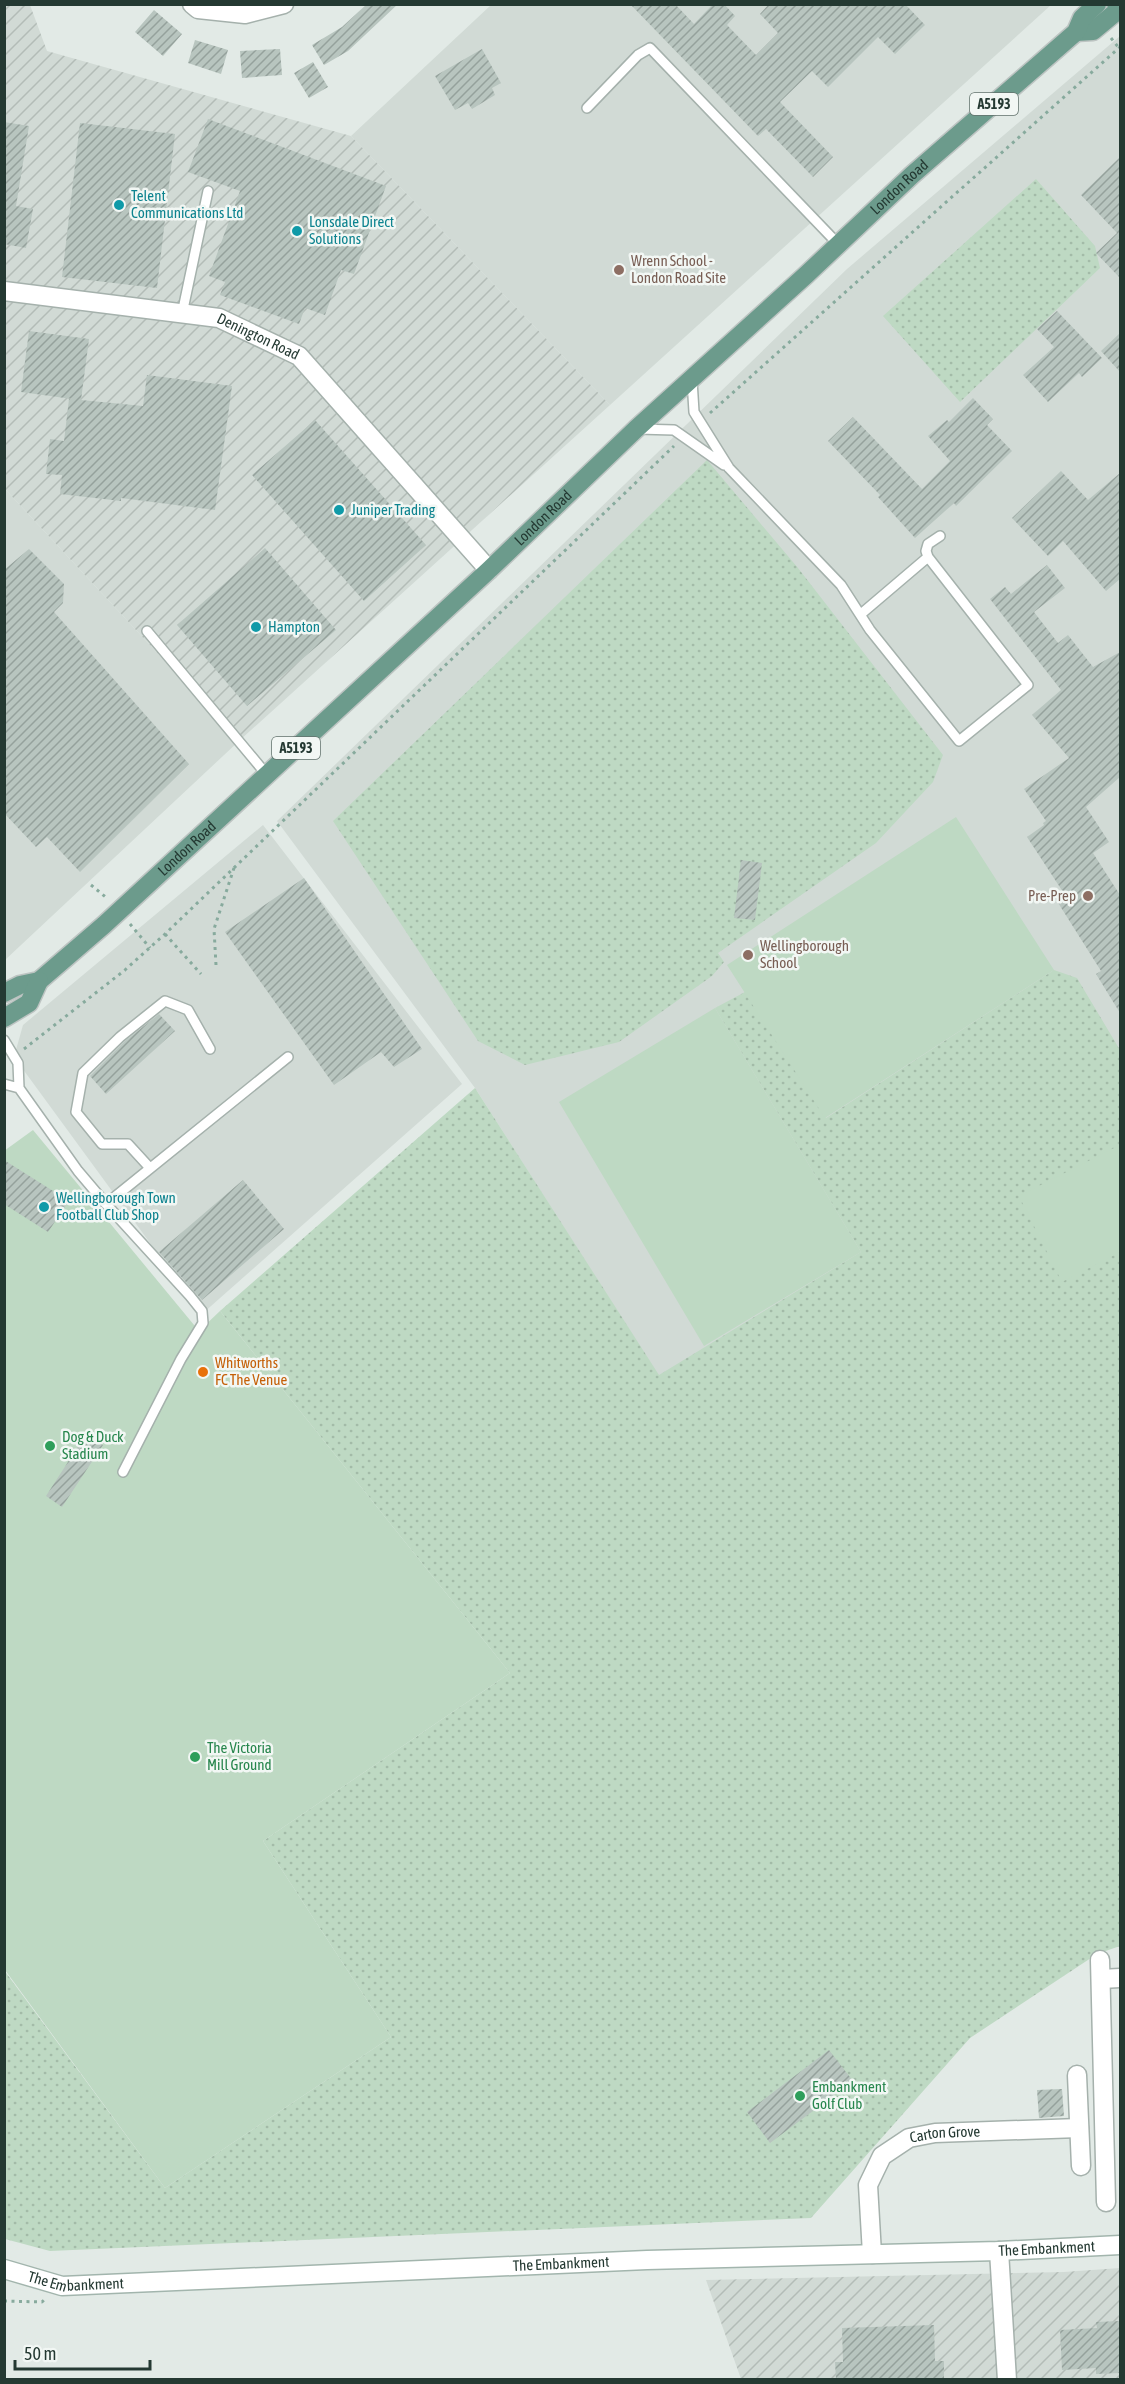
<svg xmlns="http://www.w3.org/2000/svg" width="1125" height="2384" font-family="'Asap Condensed',sans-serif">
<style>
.built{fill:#d1dad5}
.industrial{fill:url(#industrial-furrows)}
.grass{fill:url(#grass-dots)}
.garden{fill:#bed9c3}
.building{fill:url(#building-hatch)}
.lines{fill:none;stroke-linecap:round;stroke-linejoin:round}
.service-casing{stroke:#a5b1ac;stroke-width:12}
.minor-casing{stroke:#a5b1ac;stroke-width:21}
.secondary-casing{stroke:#a2b5ad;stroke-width:21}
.primary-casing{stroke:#bdc4c2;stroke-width:21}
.path{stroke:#87aa9d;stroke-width:3;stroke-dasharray:3 4.5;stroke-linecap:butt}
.service{stroke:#fff;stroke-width:9}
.minor{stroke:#fff;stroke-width:18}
.secondary{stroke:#fff;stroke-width:18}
.primary{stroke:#6c9b8c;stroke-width:18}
.culture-dot{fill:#0f9aa8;stroke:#f2f7f4;stroke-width:2}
.education-dot{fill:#8d6e63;stroke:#f2f7f4;stroke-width:2}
.food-dot{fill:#e8710a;stroke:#f2f7f4;stroke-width:2}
.leisure-dot{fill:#2e9e5b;stroke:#f2f7f4;stroke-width:2}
.labels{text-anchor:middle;stroke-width:5;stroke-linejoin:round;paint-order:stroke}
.shield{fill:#f2f7f4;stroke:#62726c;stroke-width:1.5}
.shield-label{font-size:14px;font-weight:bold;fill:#243932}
.street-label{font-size:15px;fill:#243932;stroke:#f2f7f4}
.culture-label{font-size:15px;fill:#0d838f;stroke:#f2f7f4;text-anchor:start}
.education-label{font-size:15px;fill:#785e54;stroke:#f2f7f4;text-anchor:start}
.food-label{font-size:15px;fill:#c56008;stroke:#f2f7f4;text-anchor:start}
.leisure-label{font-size:15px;fill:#27864d;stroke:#f2f7f4;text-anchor:start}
</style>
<defs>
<pattern id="industrial-furrows" width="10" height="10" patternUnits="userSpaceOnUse" patternTransform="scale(1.5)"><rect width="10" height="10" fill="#d1dad5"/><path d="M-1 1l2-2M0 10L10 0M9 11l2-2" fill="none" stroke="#b3bcb7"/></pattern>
<pattern id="grass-dots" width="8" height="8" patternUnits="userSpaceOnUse" patternTransform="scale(1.5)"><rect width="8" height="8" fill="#bed9c3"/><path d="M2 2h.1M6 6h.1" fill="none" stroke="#a3bba8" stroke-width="1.8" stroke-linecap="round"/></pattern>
<pattern id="building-hatch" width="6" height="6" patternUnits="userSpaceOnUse" patternTransform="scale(1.5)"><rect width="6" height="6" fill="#b8c5bf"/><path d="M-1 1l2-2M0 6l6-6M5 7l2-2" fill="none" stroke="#95a19c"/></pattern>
</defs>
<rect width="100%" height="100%" fill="#e2eae6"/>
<path class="built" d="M491,5H1051L610,405L351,136Z
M1120,36V1607L752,1522L475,1088L277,821L847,269Z
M5,489L239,741L5,960Z
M263,825L462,1084L202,1314L14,1057L23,1025Z"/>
<path class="industrial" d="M5,5H30L47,51L351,136L610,405L239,741L5,489Z
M1120,2268V2379H741L706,2280L1064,2272Z"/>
<path class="grass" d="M1036,179L1095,246L1100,268L960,402L883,316Z
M707,460L798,568L943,755L933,782L876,843L718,953L724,962L712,976L619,1042L525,1065L478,1041L333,821Z
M1054,970L1077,978L1120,1050V1946L1097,1954L970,2038L811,2218L50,2251L5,2239L4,1970L165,2188L391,2037L263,1841L510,1673L220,1311L475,1088L659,1375L861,1252L715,1008L745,992L826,1118Z"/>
<path class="garden" d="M956,817L1054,970L825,1118L727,965Z
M715,1008L861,1252L704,1346L559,1102Z
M33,1130L199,1331L220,1311L510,1673L263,1841L391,2037L165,2188L5,1970L4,1151Z
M1120,1145V1252L1062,1282L1019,1196Z"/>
<path class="building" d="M367,4H398L348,51L324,65L312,45L342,27Z
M630,4H675L694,24L713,4H724L735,16L727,25L756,55L778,33L760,14L769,4H905L925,25L895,54L878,37L828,87L812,71L780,102L833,157L813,177L766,129L758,136Z
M154,10L182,34L163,56L135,32Z
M195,40L228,50L221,74L188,63Z
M280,49L282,75L242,78L240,51Z
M482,49L501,83L492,88L495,95L472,109L468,103L455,110L435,76Z
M313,62L328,87L309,98L294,73Z
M208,119L386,186L354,274L341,270L325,315L305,308L299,324L220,295L225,282L209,276L240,191L188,172Z
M4,122L29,126L16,206L33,209L26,248L4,244Z
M80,123L175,134L157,288L62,277Z
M1120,157V278L1096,253L1117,233L1081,195Z
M1057,311L1102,358L1082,377L1079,373L1048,402L1023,375L1054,347L1037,329Z
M29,331L89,339L81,400L143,406L147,375L232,386L215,510L121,498V501L60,494L62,475L46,474L50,439L64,441L69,399H72L21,392Z
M1120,333V372L1101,351Z
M973,398L993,419L987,425L1012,451L956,506L954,503L915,538L878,497L880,495L828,441L853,417L922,489L950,461L928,436L947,420L949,422Z
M315,420L426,545L364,601L252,475Z
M1061,471L1088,500L1120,473V579L1106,591L1063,541L1048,556L1012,518Z
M265,548L336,630L247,706L177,625Z
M29,549L64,584L63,603L54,612L189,764L80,872L47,837L36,847L4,813V570Z
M1047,565L1065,588L1034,612L1058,643L1068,635L1093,667L1120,652V777L1086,807L1109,842L1093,853L1120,895V1013L1096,974L1101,971L1055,898L1063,892L1027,837L1044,825L1043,823L1046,821L1024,789L1069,758L1032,715L1061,690L990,599L1005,587L1011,594Z
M741,860L762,863L755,920L734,918Z
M304,878L422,1049L394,1067L381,1052L334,1085L225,932Z
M159,1014L175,1031L106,1094L90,1076L124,1042Z
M4,1160L69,1201L48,1232L4,1204Z
M243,1180L284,1229L202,1300L159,1252Z
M86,1434L103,1445L62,1507L46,1496Z
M829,2050L853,2081L770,2143L747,2112Z
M1062,2089L1064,2116L1039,2118L1037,2090Z
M1120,2321V2373L1096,2374V2368L1062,2370L1060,2330L1097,2328L1096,2322Z
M934,2325L935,2361H944V2379H836L835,2362H843L842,2328Z"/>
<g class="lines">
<g class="service-casing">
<path id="service" d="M587,108L638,55L650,48L839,245
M182,314L208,191
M692,380L694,412L729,468L841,585L870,630L959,741L1028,685L928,557L926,551L928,544L940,536
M638,429L674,430L724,465
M861,614L928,557
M147,631L267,775
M4,1040L18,1063L19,1088L78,1171L106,1204L288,1057
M4,1084L19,1088
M150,1168L128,1144H102L76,1112L83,1073L120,1037L165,1001L188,1010L210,1049
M106,1204L190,1296L202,1311L203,1323L181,1359L123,1472"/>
</g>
<g class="minor-casing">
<g id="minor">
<path d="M192,4L198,9L245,14L284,4"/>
<path id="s1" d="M4,291L219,318L299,356L489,570"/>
<path d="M1100,1960L1106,2202"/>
<path d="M1101,1979L1120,1978"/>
<path d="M1077,2075L1081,2166"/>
<path d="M999,2251L1007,2380"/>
<path id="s2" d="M872,2254L868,2185L882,2156L909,2138L935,2133L1079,2128"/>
</g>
</g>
<g class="secondary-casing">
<g id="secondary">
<path id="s3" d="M4,2269L62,2286L647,2260L999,2251L1120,2245"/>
</g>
</g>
<g class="primary-casing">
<g id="primary">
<path d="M1076,32L1093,31L1116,12L1117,4"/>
<path id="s4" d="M4,993L20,985L39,981L104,925L489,570L636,429L806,275L912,175L1076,32L1082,18L1097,4"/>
<path d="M4,1018L29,1003L39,981"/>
</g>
</g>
<path class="path" d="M1111,38L1119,48
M710,413L1120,47
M91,885L108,899
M130,924L150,948
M165,934L201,974
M216,965L214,929L234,868
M24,1049L125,970L165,934L674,446
M4,2301L42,2302L44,2300"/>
<use href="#service" class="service"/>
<use href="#minor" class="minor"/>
<use href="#secondary" class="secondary"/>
<use href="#primary" class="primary"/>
</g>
<g class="culture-dot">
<circle cx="119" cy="205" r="6"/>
<circle cx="297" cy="231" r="6"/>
<circle cx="339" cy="510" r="6"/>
<circle cx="256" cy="627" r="6"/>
<circle cx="44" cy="1207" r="6"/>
</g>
<g class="education-dot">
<circle cx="619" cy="270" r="6"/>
<circle cx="1088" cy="896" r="6"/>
<circle cx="748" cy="955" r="6"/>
</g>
<circle class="food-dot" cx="203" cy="1372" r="6"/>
<g class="leisure-dot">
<circle cx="50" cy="1446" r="6"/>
<circle cx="195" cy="1757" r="6"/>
<circle cx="800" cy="2096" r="6"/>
</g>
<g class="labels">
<g class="shield">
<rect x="970" y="93" width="48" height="22" rx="4.5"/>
<rect x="272" y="737" width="48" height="22" rx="4.5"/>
</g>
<g class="shield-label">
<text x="994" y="109">A5193</text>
<text x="296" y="753">A5193</text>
</g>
<g class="street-label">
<text dy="5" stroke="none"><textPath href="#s4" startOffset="1208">London Road</textPath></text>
<text dy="5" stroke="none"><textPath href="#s1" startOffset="260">Denington Road</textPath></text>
<text dy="5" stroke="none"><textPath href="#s4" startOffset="722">London Road</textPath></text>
<text dy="5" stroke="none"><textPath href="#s4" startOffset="236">London Road</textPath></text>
<text dy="5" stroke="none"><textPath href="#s2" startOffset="170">Carton Grove</textPath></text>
<text dy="5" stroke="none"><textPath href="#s3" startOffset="1046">The Embankment</textPath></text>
<text dy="5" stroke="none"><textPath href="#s3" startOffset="560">The Embankment</textPath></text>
<text dy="5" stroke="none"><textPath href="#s3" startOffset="74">The Embankment</textPath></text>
</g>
<g class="culture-label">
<text x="131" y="201">Telent<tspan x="131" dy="17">Communications Ltd</tspan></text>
<text x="309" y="227">Lonsdale Direct<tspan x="309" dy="17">Solutions</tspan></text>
<text x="351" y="515">Juniper Trading</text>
<text x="268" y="632">Hampton</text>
<text x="56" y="1203">Wellingborough Town<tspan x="56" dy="17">Football Club Shop</tspan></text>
</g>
<g class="education-label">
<text x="631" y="266">Wrenn School -<tspan x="631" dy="17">London Road Site</tspan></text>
<text x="1076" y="901" text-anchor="end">Pre-Prep</text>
<text x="760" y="951">Wellingborough<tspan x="760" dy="17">School</tspan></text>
</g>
<g class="food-label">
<text x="215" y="1368">Whitworths<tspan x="215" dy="17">FC The Venue</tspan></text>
</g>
<g class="leisure-label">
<text x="62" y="1442">Dog &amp; Duck<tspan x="62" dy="17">Stadium</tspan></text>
<text x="207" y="1753">The Victoria<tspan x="207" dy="17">Mill Ground</tspan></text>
<text x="812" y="2092">Embankment<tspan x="812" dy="17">Golf Club</tspan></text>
</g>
</g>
<rect width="1125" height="2384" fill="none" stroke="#243932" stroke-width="12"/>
<path d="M15 2360v9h135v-9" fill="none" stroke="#243932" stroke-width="3"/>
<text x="24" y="2360" font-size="18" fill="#243932" stroke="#f2f7f4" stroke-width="4.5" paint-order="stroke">50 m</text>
</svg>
